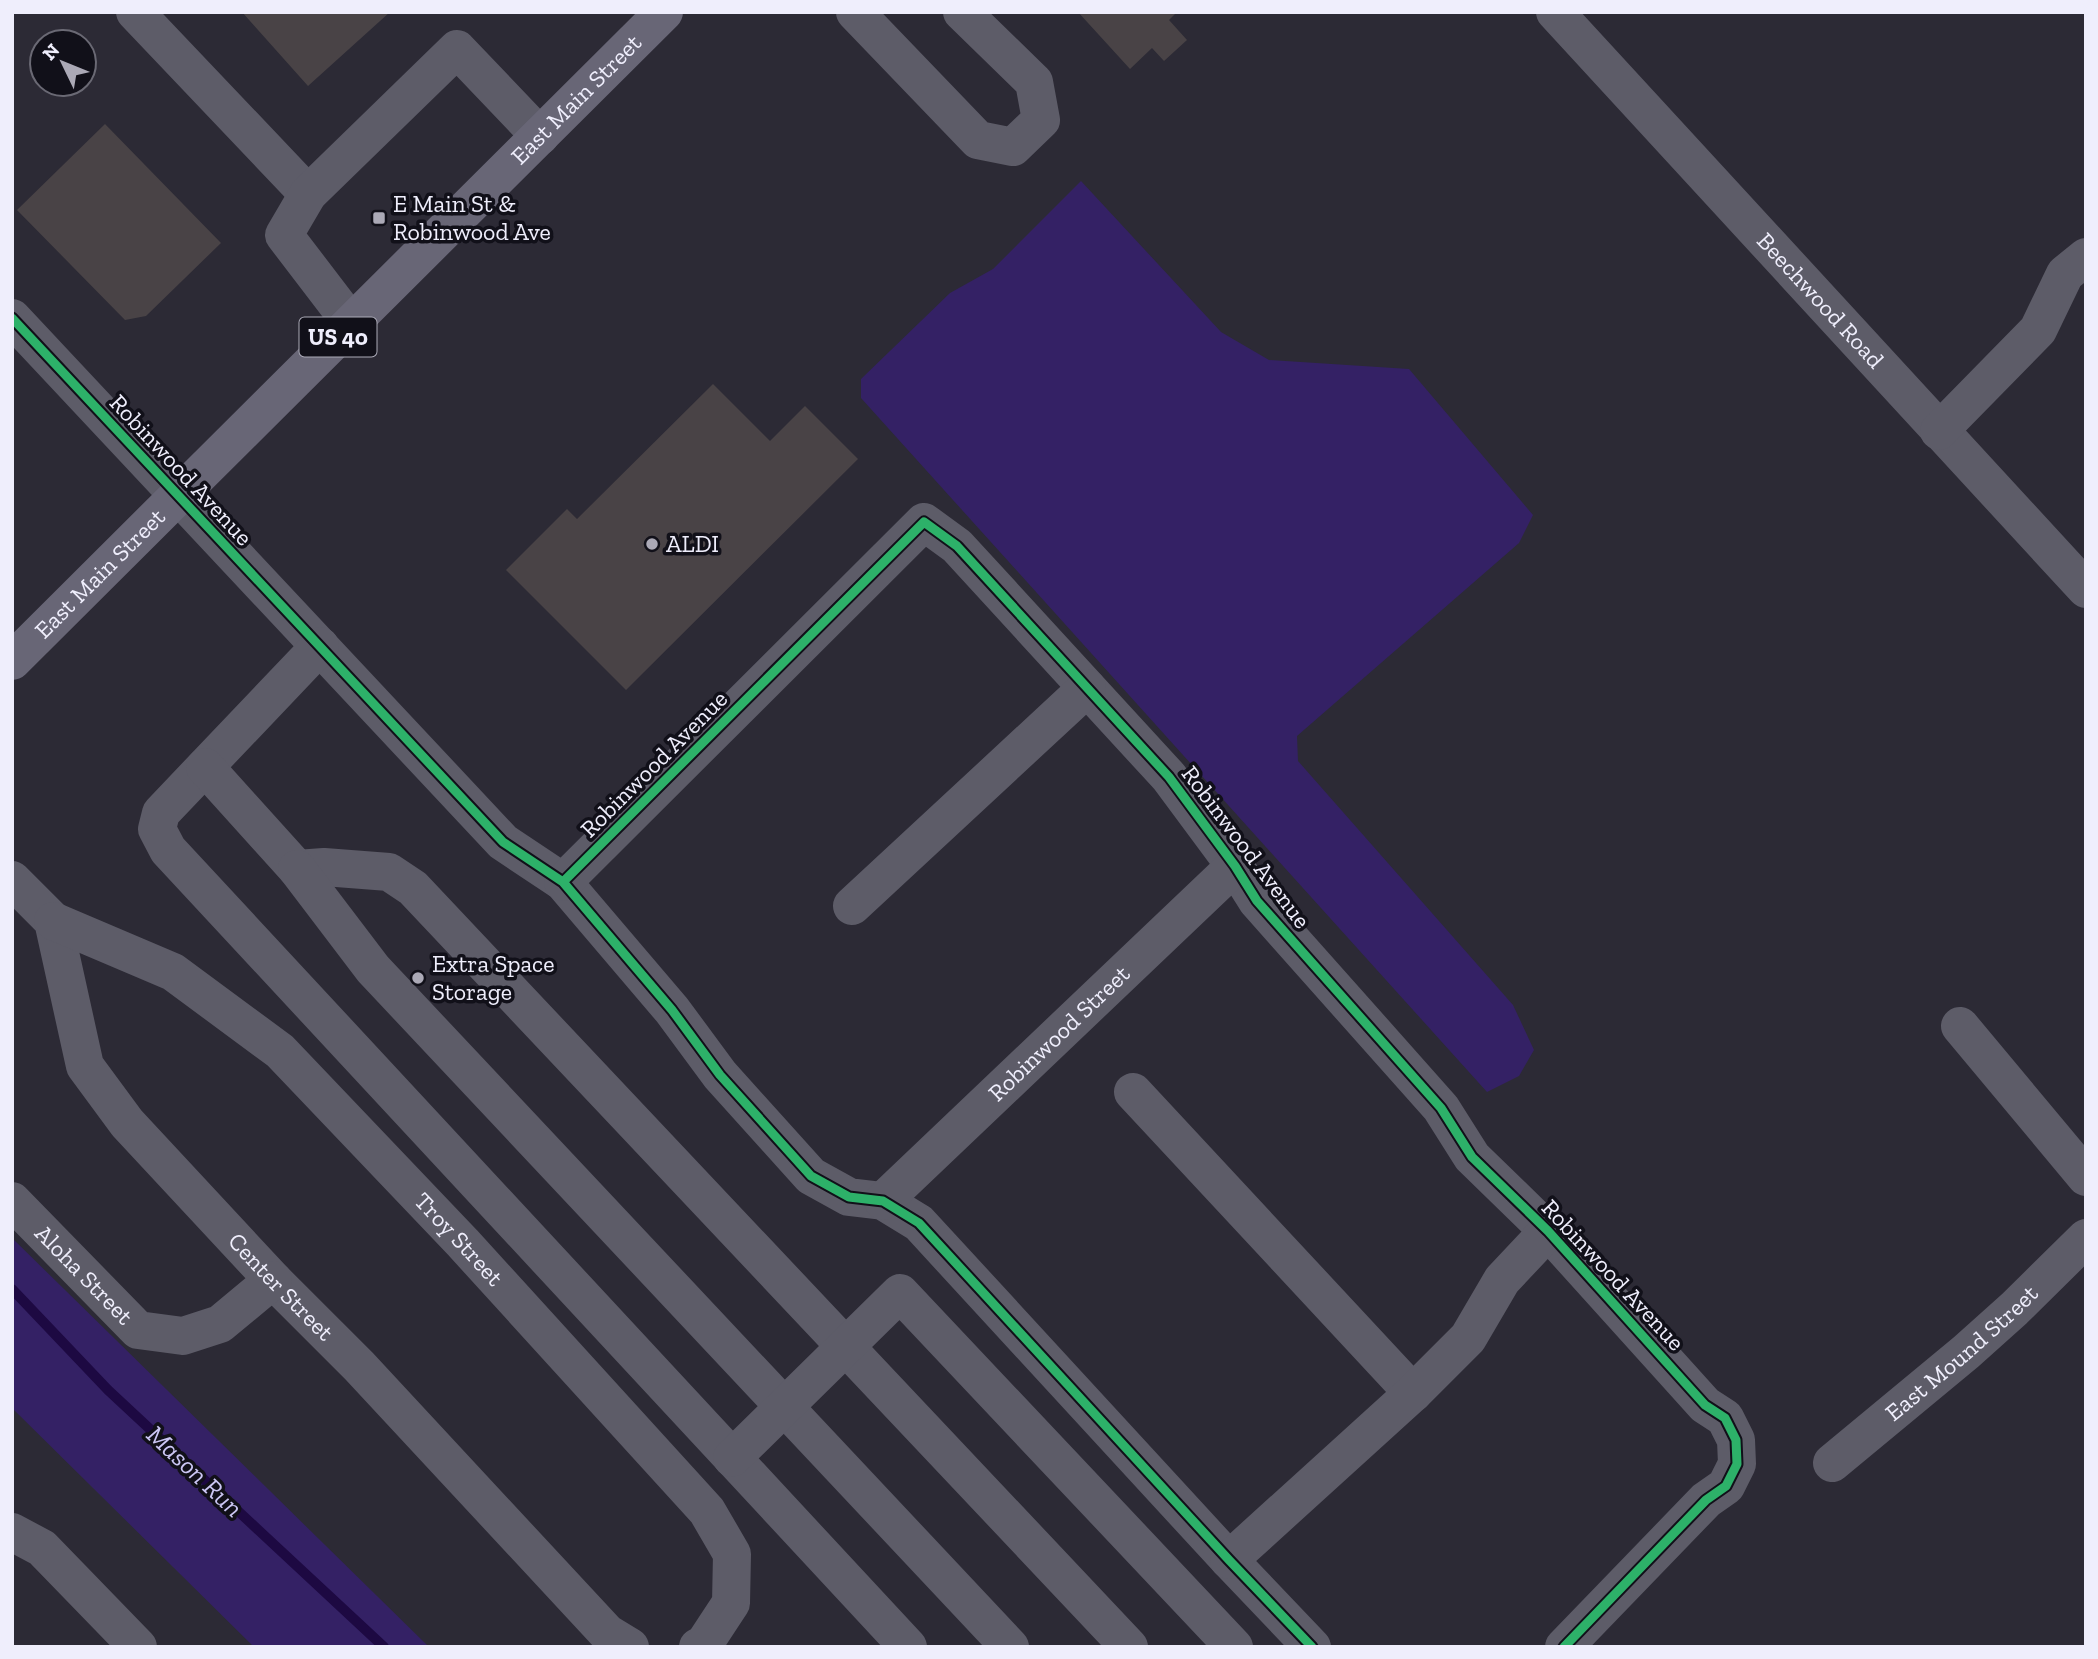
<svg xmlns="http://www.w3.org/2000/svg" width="2098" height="1659" font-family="'Zilla Slab',serif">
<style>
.green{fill:#342165}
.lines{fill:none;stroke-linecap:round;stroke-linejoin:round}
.stream{stroke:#1d0942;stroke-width:10}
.building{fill:#494346}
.minor{stroke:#5d5c68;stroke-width:38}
.major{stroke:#686676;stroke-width:38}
.cycleway-casing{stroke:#111019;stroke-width:13}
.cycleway{stroke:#2db169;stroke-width:9}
.poi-dot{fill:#aba9b6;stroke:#111019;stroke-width:2.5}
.labels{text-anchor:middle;stroke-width:7;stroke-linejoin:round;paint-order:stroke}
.shield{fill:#111019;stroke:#acabb8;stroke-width:2}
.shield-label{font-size:23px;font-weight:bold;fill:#efeefc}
.street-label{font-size:24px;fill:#efeefc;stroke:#111019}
.poi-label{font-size:24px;fill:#efeefc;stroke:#111019;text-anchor:start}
.water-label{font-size:26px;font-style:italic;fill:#cbc6f4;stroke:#111019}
</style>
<rect width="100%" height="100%" fill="#2c2a35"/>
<path class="green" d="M1081,181L1221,332L1269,360L1409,369L1533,515L1519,543L1297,736L1298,761L1513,1005L1534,1050L1519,1076L1487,1092L861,398V379L950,293L993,269Z
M12,1238L429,1647H254L12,1408Z"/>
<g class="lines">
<path class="stream" d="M12,1289L108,1390L384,1647"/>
</g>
<path class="building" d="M242,12H390L308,86Z
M1078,12H1177L1169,20L1187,40L1164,61L1152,48L1130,69Z
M105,124L221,243L146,316L125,320L17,210Z
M713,384L770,441L805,406L858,459L626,690L506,570L567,509L577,519Z"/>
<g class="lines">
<g class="minor">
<path d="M135,12L308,194"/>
<path d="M855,12L978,140L1013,147L1041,120L1034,82L962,12"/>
<path id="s1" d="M1555,12L2086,589"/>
<path d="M12,318L503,842L563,882L672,1010L720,1075L811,1176L849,1197L883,1201L919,1223L1229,1560L1312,1647"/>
<path d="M352,324L284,235L308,194L457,49L540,136"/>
<path d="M1939,431L2038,330L2065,274L2086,257"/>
<path d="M320,646L161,813L157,829L168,850L908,1647"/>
<path d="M205,767L297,869L324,867L389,872L413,888L1129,1647"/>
<path d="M297,869L373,969L1010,1647"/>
<path id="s2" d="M12,880L53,921L85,1066L127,1123L273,1280L359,1366L607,1633L630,1647"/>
<path d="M563,882L924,522L957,546L1169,777L1235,866L1257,901L1441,1108L1472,1157L1548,1231L1705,1405L1725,1418L1736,1440L1737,1464L1726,1486L1706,1500L1564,1647"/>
<path d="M852,906L1087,688"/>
<path id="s3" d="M53,921L173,972L280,1051L463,1243L707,1511L732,1554L731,1603L704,1644L698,1647"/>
<path d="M1960,1026L2086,1177"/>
<path d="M1133,1092L1413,1393"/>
<path id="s4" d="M12,1201L138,1330L183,1336L220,1324L273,1280"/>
<path id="s5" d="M883,1201L1235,866"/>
<path d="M732,1458L900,1293L1234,1647"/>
<path id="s6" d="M1832,1463L1966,1352L2014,1309L2086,1238"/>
<path d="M12,1532L42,1548L138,1647"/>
<path d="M1229,1560L1413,1393L1468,1338L1502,1280L1548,1231"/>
</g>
<path class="major" id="s7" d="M12,661L664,12"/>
<g class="cycleway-casing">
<path id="cycleway" d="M12,318L503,842L563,882L672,1010L720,1075L811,1176L849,1197L883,1201L919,1223L1229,1560L1312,1647
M563,882L924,522L957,546L1169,777L1235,866L1257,901L1441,1108L1472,1157L1548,1231L1705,1405L1725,1418L1736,1440L1737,1464L1726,1486L1706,1500L1564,1647"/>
</g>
<use href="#cycleway" class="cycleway"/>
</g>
<g class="poi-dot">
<rect x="372" y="211" width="14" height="14" rx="3.5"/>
<circle cx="652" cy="544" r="7"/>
<circle cx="418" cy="978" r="7"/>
</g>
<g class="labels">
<rect class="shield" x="299.5" y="317.5" width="77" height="39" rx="5"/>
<g class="shield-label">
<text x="338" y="345">US 40</text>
</g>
<g class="street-label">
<text dy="8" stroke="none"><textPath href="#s7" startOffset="796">East Main Street</textPath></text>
<text dy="8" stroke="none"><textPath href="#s1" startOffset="392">Beechwood Road</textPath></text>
<text transform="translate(181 470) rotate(47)" y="8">Robinwood Avenue</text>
<text dy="8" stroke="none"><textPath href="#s7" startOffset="124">East Main Street</textPath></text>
<text transform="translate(654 764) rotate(-45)" y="8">Robinwood Avenue</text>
<text transform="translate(1246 847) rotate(53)" y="8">Robinwood Avenue</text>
<text dy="8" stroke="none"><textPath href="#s5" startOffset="243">Robinwood Street</textPath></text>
<text dy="8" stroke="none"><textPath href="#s3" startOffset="523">Troy Street</textPath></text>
<text dy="8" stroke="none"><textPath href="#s4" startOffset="103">Aloha Street</textPath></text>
<text transform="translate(1613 1275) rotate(47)" y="8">Robinwood Avenue</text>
<text dy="8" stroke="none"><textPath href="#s2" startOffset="502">Center Street</textPath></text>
<text dy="8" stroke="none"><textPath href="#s6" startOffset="170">East Mound Street</textPath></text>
</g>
<g class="poi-label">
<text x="393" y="212">E Main St &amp;<tspan x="393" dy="28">Robinwood Ave</tspan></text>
<text x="666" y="552">ALDI</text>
<text x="432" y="972">Extra Space<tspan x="432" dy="28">Storage</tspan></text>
</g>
<g class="water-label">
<text transform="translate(195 1471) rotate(43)" y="9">Mason Run</text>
</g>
</g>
<rect width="2098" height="1659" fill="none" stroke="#efeefc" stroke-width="28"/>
<g transform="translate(63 63) rotate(313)"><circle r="33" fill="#111019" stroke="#6a6974" stroke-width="2"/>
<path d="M0-5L12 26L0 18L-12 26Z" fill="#aba9b6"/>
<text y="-10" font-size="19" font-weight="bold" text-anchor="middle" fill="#efeefc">N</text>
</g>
</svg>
